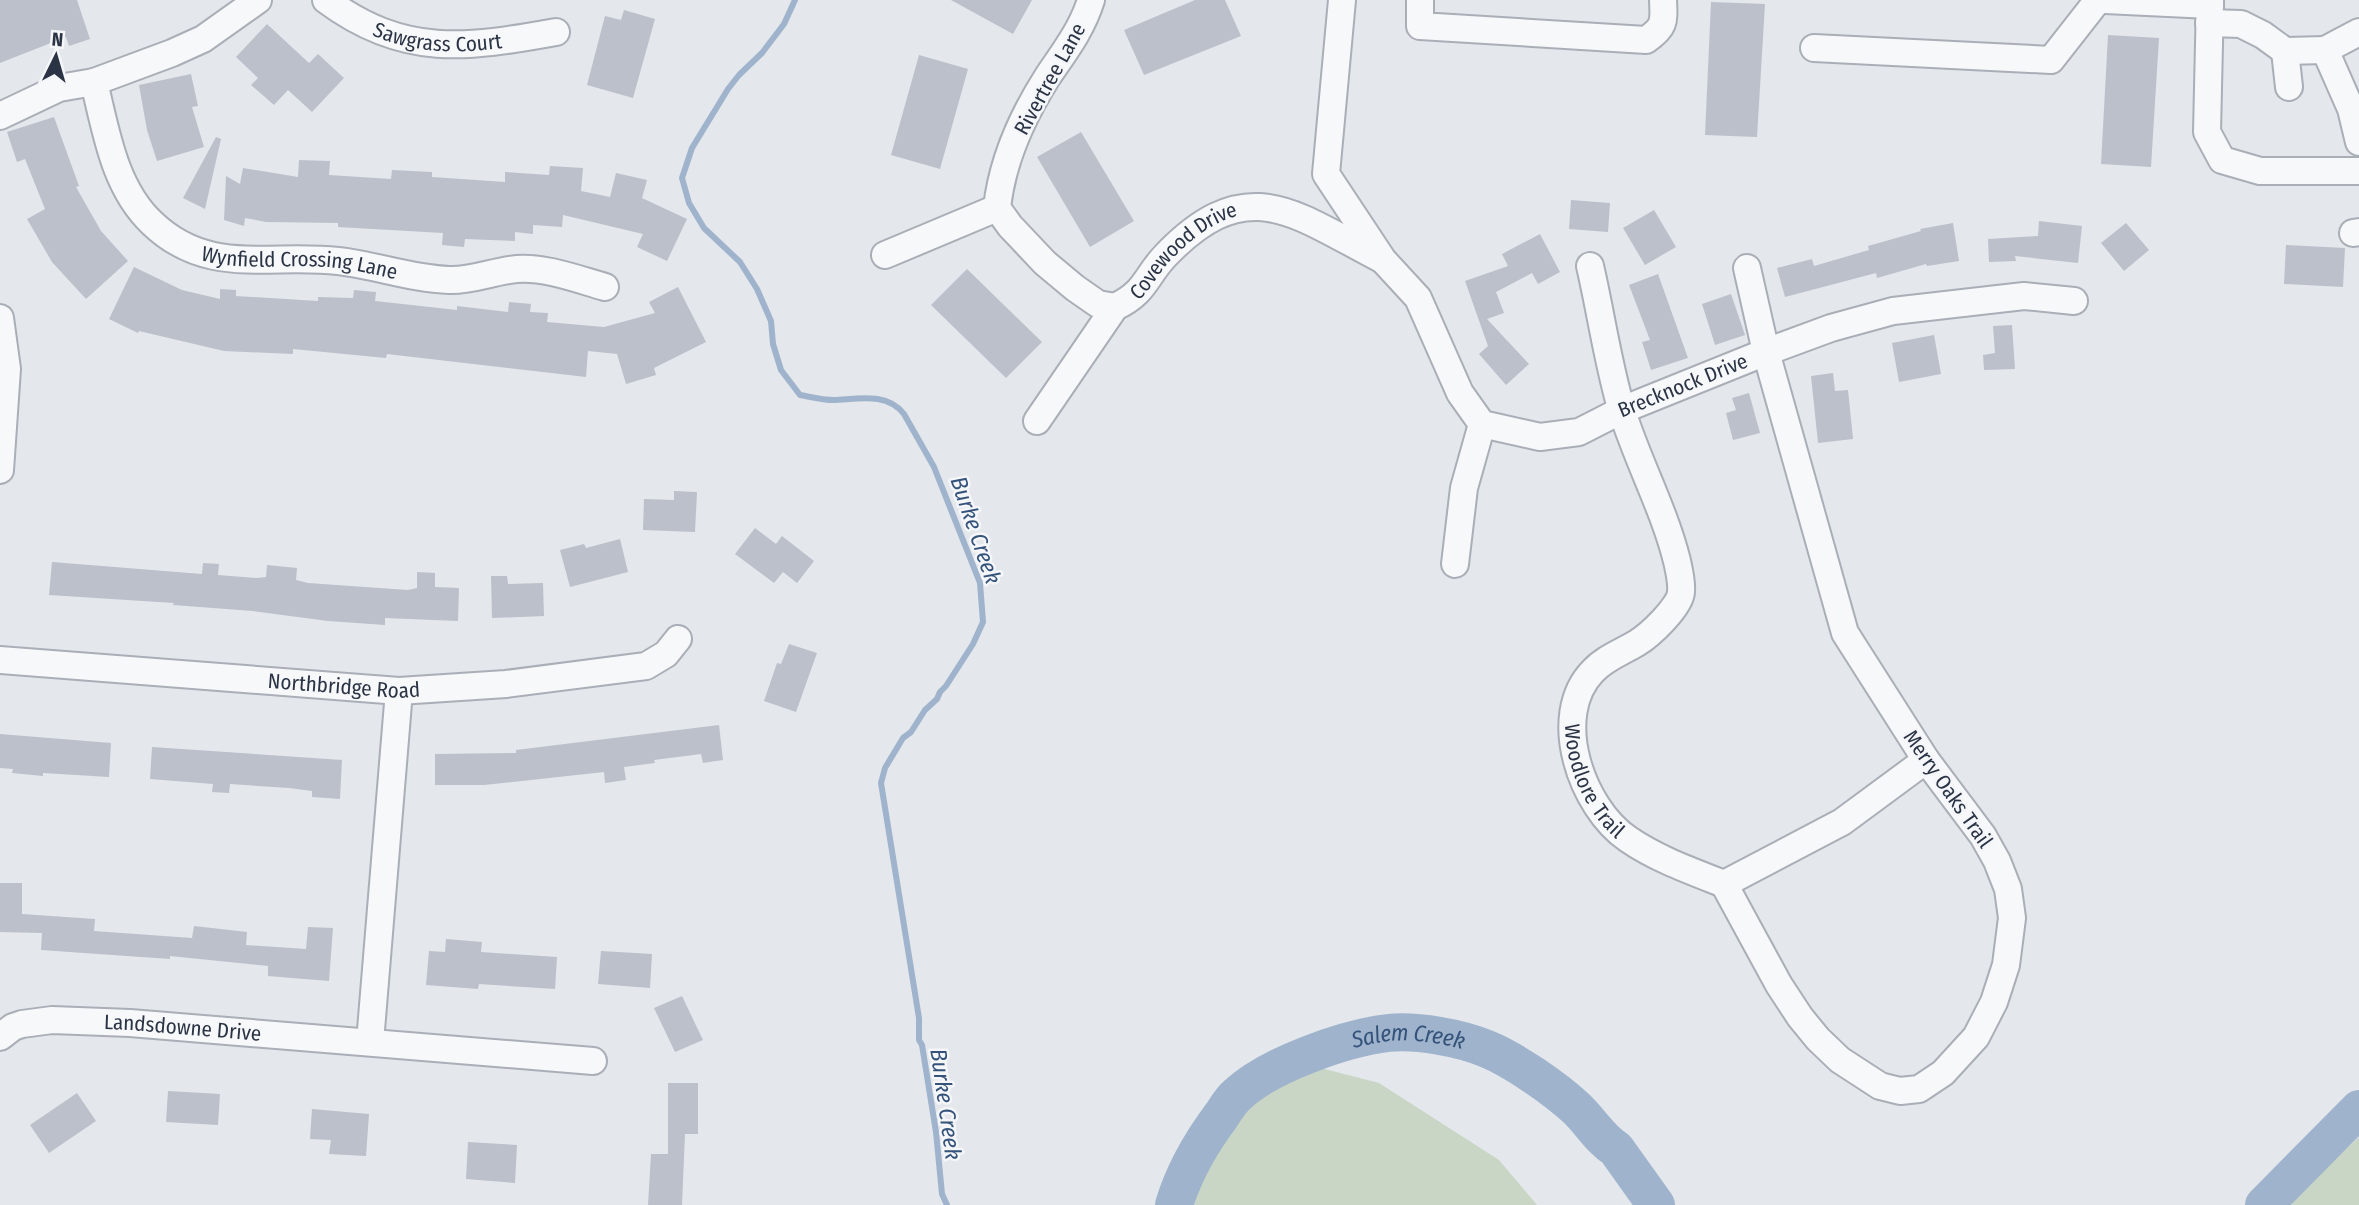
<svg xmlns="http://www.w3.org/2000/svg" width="2359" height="1205" font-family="'Fira Sans Condensed',sans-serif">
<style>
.green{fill:#c9d6c5}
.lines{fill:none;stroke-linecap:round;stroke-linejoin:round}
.stream{stroke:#9fb4cc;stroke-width:6}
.river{stroke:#9fb4cc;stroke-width:38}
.building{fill:#bbc0ca}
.minor-casing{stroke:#a9aeb7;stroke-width:30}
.minor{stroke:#f7f8fa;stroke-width:26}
.labels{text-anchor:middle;stroke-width:5;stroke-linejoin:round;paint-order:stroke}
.street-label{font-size:21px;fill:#2b3445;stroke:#f4f6f9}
.water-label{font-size:23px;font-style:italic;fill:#34527a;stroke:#f4f6f9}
</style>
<rect width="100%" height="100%" fill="#e4e7ec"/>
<path class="green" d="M1321,1068L1379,1083L1499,1160L1537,1205H1194L1211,1149L1254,1096Z
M2359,1137V1205H2286Z"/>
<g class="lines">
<path class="stream" d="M795,0L784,24L762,53L739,75L728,89L692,148L682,178L689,203L704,228L740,262L757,289L771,321L773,344L781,370L800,395C811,397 823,400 834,400C858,399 887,392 904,414L934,467L980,583L983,622L973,644L946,686L940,692L937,699L925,710L911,732L903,738L885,768L881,783L919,1018V1040L922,1045L936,1132L942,1194L947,1205"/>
<g class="river">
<path id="s1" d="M1174,1205C1184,1172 1200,1144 1221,1116C1226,1109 1230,1101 1237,1095C1268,1065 1346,1038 1388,1033C1417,1030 1461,1038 1487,1049C1514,1060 1554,1088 1576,1108C1590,1121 1600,1139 1616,1149L1656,1205"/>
<path d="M2264,1205L2359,1109"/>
</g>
</g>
<path class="building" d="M0,0H77L90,39L69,46L66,37L0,63Z
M951,0H1032L1013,34Z
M1195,0H1225L1241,36L1144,75L1124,30Z
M1711,2L1765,4L1757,137L1705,135Z
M624,10L655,19L633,98L587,85L605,16L621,20Z
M267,24L309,63L318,54L344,78L312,112L288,90L274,105L251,85L258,78L236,57Z
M2108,35L2159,38L2151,167L2101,164Z
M919,55L968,69L940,169L891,155Z
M191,74L198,106L192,107L204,147L157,161L147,130L139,85Z
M54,117L79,186L76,187L101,231L128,261L86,299L52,262L27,219L45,209L25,159L17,162L7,132Z
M1081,132L1134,221L1090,247L1037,157Z
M216,137L221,139L205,209L183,198Z
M299,160L330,161L329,175L391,179L392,170L432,172V177L505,182V172L549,175L550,166L583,168L581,191L610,197L616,173L647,180L642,198L687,219L667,261L637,247L643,234L563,215L562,227L533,225V234L515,232V241L465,239L464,247L442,245L443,233L338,227V223L266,222L245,218L244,226L224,220L226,176L240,184L243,168L298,177Z
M1571,200L1610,203L1608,232L1569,229Z
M1654,210L1676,247L1645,265L1623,228Z
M2039,221L2082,226L2078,263L2015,256L2016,261L1989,262L1988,239L2038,236Z
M1953,223L1959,261L1927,266L1926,264L1877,278L1876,273L1785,297L1777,268L1812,259L1814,266L1869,250L1868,246L1921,231L1920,229Z
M2126,223L2149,250L2124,271L2101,243Z
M1540,234L1560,272L1538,284L1532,273L1496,292L1504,313L1487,319L1529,364L1506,385L1479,354L1488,346L1465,281L1508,266L1502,254Z
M2286,245L2345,248L2343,287L2284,284Z
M134,267L182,290L220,299V289L236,290V296L318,301V297L353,298L354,290L376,292L375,301L457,310V306L508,312L509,302L531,304L530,312L548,313L547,322L604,327L655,313L649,302L678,287L706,342L654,368L656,375L626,384L617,354L588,351L586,377L387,354L386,358L293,349V354L224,351L139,331L138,333L109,319Z
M967,269L1042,342L1006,378L931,305Z
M1658,274L1688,358L1651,370L1642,342L1650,340L1629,285Z
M1731,294L1745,335L1715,345L1702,304Z
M2012,325L2015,369L1984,370L1983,355L1995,353L1993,326Z
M1934,335L1941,374L1899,382L1892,343Z
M1833,373L1835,391L1848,390L1853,439L1818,443L1811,376Z
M1749,393L1760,433L1733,440L1726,413L1736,410L1732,398Z
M674,491L697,492L695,532L643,530L644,499L674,500Z
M755,528L776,544L782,536L814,561L797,583L783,572L774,583L735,554Z
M620,539L628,572L570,587L560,550L584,544L586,548Z
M52,562L202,574L203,563L219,564L218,575L257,578L266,577L267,565L297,568L296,580L308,583L408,590L417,588V572L435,573V587L459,588L458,621L385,618V625L328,621L253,611L173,605L174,603L49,595Z
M491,576H507L508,584L543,583L544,616L492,618Z
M789,644L817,653L796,712L764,701L777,663L781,664Z
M719,725L723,760L703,763L701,754L654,760L655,763L624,767L626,780L605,783L604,772L484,785H435V754L516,753V750Z
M0,734L111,743L109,777L43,773V776L12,773L13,769L0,768Z
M152,747L342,760L340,799L312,797V791L289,788L230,784L229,793L212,792L213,784L150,779Z
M0,883H22V914L95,919L94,931L192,938L194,926L247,932L246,945L306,949L308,927L333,928L329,981L268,976V966L170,956V959L41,950L42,933L0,932Z
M446,939L482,942L481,952L557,957L555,989L479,984L478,989L426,985L429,951L445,952Z
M601,951L652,954L650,988L598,984Z
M682,996L703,1040L675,1052L654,1008Z
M668,1083H698V1134H685L682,1205H648L651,1154H668Z
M168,1091L220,1094L218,1125L166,1122Z
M77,1093L96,1121L49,1153L30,1125Z
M312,1109L369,1114L366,1156L329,1154L331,1140L310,1139Z
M468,1142L517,1145L515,1183L466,1179Z"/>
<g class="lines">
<g class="minor-casing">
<g id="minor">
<path id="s2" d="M326,0C404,58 467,48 556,32"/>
<path d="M1091,0C1082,29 1065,51 1048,76C1023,115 1002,162 997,208L1010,226L1045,263L1075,288L1098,304L1115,307"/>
<path id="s3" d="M1342,0L1326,174L1383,260L1418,298L1460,393L1482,424L1540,437L1579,432L1622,410L1766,352L1831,328L1893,311L2024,296L2074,301"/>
<path d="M1420,0V26L1646,40C1665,27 1664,22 1663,0"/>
<path d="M2105,0L2210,5"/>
<path d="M2210,0L2207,132L2222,160L2260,171H2359"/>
<path d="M2209,23L2241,24L2263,35L2285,51L2325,50"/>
<path d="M2359,32L2325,50L2351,109L2359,142"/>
<path d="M1814,48L2051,60L2098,0"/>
<path d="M2285,51L2289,87"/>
<path id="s4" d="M94,82C106,131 114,187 152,223C208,277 270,253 338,261C375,265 412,279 449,280C472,281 494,271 517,269C546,267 577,279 605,287"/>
<path d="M0,116L59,88L94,82L172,53L203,39L258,0"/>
<path d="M2353,233L2359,232"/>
<path d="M885,255L997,208"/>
<path id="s5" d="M1590,266C1601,313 1608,365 1622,411C1638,462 1664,509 1677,561C1679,570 1682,582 1681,592C1680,607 1650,635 1637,643C1622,652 1605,658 1593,671C1549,716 1582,808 1628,839C1657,859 1691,871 1724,884L1842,822L1926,760"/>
<path d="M0,318L7,369L0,470"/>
<path id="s6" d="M1037,421L1115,307C1147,292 1145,276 1167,254C1248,171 1294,214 1381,259"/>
<path d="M1455,564L1464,488L1482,424"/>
<path id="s7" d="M0,660L399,691L506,684L646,666L666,654L678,639"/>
<path d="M1724,884L1779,985L1800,1017L1818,1039L1840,1060L1880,1086L1900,1091L1919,1089L1943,1073L1976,1037L1994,1002L2006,965L2012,918L2008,889L1997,861L1983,836L1926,760L1845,633L1766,352L1747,268"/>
<path id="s8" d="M0,1037L13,1027L22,1024L52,1020L130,1023L593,1061"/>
<path d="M370,1042L399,691"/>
</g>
</g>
<use href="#minor" class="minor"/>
</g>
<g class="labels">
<g class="street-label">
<text dy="7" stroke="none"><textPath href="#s2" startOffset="121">Sawgrass Court</textPath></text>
<text transform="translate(1050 79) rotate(-61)" y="7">Rivertree Lane</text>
<text dy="7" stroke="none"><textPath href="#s6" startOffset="228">Covewood Drive</textPath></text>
<text dy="7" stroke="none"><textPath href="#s4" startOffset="312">Wynfield Crossing Lane</textPath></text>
<text dy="7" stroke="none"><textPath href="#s3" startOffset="684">Brecknock Drive</textPath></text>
<text dy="7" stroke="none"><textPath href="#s7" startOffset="345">Northbridge Road</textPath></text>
<text dy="7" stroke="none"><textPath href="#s5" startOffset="581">Woodlore Trail</textPath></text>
<text transform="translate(1948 789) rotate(55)" y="7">Merry Oaks Trail</text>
<text dy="7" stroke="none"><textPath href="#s8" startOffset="187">Landsdowne Drive</textPath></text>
</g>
<g class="water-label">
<text transform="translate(976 530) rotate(71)" y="8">Burke Creek</text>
<text dy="8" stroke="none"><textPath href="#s1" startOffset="313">Salem Creek</textPath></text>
<text transform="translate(946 1104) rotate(82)" y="8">Burke Creek</text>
</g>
</g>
<g transform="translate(56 56) rotate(5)" stroke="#f4f6f9" stroke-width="5" paint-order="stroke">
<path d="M0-5L12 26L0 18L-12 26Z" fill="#2b3445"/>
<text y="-10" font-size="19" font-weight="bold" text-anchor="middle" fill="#2b3445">N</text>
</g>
</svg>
